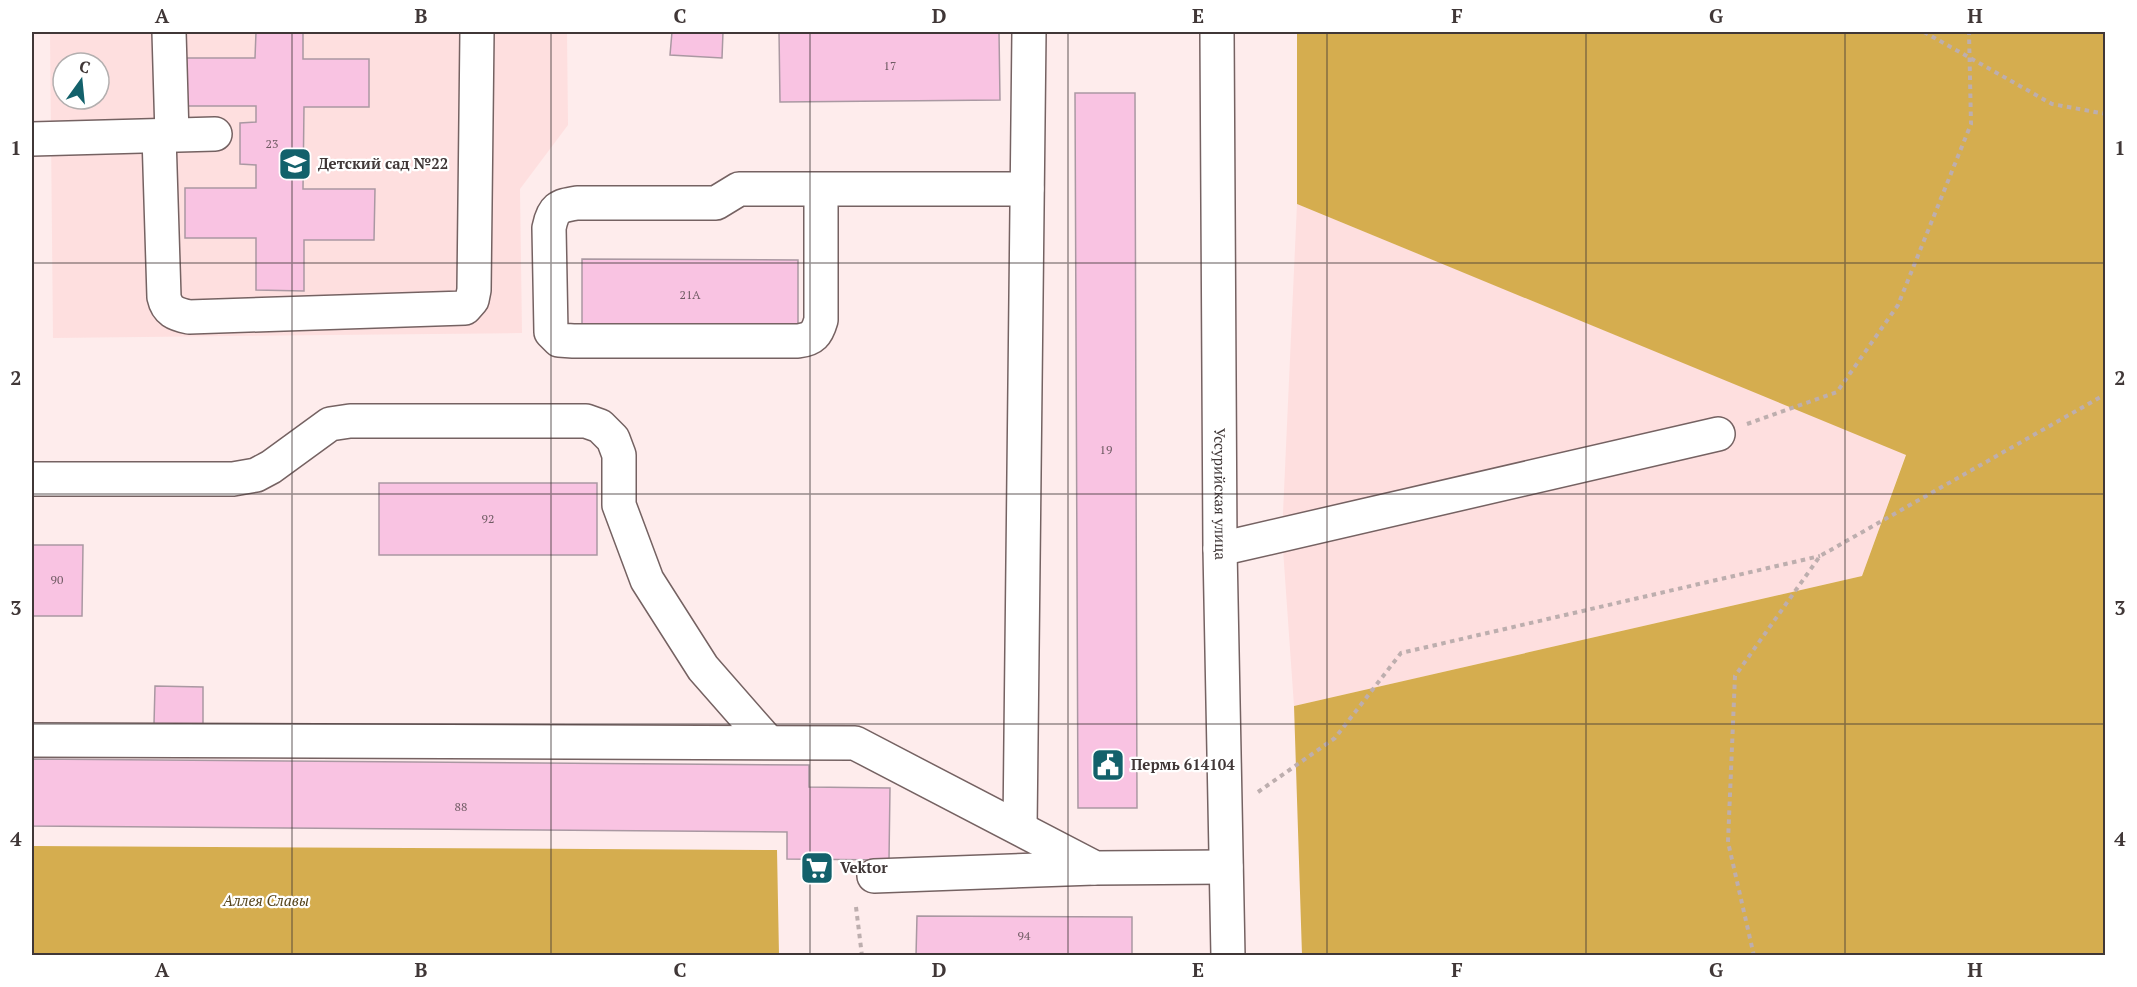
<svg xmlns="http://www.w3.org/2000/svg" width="2137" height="987" font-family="'PT Serif',serif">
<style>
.built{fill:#fedfdf;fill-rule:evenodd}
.forest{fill:#d5ad4f}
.building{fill:#f9c3e2;stroke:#aa98a2;stroke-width:1.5}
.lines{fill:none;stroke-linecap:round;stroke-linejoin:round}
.minor-casing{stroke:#756262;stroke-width:36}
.path{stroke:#bdaeae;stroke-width:4;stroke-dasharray:4.5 4.5;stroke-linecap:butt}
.minor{stroke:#fff;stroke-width:33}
.grid{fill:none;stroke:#403737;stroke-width:1.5;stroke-opacity:0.55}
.labels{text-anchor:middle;stroke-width:4.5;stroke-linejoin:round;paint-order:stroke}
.number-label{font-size:12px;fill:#6e5a62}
.poi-label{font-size:15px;font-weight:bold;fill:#403737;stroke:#fff;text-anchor:start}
.street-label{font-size:15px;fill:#403737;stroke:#fff}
.park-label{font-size:15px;font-style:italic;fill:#56451d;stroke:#fff}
.neatline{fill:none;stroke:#403737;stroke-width:2}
.grid-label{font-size:20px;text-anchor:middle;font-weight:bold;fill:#403737}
</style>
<rect width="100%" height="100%" fill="#feecec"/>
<path class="built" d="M50,32H567L568,125L520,189L522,333L53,338ZM63,63H99V99H63Z
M1297,204L1906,454L1862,576L1294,706L1282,535Z"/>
<path class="forest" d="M1297,32H2105V955H1302L1294,706L1862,576L1906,455L1297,204Z
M32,846L777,850L779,955H32Z"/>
<path class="building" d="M256,32H303V59H369V107H304L303,189H375L374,240H304V291L256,290V238H185V188H256V165L240,164V123L256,122V106H181L182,58H255Z
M672,32H723L722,58L670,55Z
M779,32H999L1000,100L780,102Z
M1075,93H1135L1137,808H1078Z
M582,259L798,260V331L582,330Z
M379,483H597V555H379Z
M32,545H83L82,616H32Z
M155,686L203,687V725L154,724Z
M32,759L809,765V787L890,788L889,860L787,859V832L32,826Z
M917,916L1132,917V956H916Z"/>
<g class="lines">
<g class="minor-casing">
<g id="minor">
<path d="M169,32L172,135"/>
<path id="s1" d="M1217,32L1220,549L1228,956"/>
<path d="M159,136L164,297C167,311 175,314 189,317L465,308L472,300L474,290L477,32"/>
<path d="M32,139L215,134"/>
<path d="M821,189V320C817,334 813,339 798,341H573L559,340L551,332L549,228C553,208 558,206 577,203H716L739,189H1027"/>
<path d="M32,479H233L256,475L271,467L330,424L350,421H586L600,426L613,439L619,455V505L647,580L703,668L768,742"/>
<path d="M1220,549L1718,434"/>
<path d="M32,740L855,743L1095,868L1226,867"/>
<path d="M1020,828L1029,32"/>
<path d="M874,876L1094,868"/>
</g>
</g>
<path class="path" d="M1924,32L2052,104L2106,114
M1747,424L1837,392L1898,305L1971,124L1969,32
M1258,792L1335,738L1401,653L1820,556
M856,907L862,956
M1754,956L1728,842L1735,676L1820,556L2106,394"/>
<use href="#minor" class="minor"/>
</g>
<path class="grid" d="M292,32V956M551,32V956M810,32V956M1068,32V956M1327,32V956M1586,32V956M1845,32V956M32,263H2106M32,494H2106M32,724H2106"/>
<defs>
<g id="school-square" transform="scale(1.725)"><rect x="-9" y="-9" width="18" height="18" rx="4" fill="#13616b" stroke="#fff"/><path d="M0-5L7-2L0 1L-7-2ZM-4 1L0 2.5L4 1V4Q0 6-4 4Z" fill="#fff"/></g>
<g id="civic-square" transform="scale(1.725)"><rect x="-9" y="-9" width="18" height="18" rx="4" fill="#13616b" stroke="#fff"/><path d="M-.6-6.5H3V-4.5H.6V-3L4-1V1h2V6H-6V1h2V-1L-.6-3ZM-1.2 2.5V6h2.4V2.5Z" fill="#fff"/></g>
<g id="supermarket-square" transform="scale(1.725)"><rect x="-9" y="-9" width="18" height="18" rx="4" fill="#13616b" stroke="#fff"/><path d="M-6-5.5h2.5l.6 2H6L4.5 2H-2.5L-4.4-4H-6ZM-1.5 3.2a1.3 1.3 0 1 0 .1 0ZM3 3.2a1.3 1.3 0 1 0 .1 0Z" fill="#fff"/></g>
</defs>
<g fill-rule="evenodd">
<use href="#school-square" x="295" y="164"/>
<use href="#civic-square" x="1108" y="765"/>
<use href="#supermarket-square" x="817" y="868"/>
</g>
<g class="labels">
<g class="number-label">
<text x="890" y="70">17</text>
<text x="272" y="148">23</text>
<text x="690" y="299">21А</text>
<text x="1106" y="454">19</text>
<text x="488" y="523">92</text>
<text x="57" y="584">90</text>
<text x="461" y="811">88</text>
<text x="1024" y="940">94</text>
</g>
<g class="poi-label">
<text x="318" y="169">Детский сад №22</text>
<text x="1131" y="770">Пермь 614104</text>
<text x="840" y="873">Vektor</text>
</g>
<g class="street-label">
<text dy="5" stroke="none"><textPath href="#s1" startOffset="462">Уссурийская улица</textPath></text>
</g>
<g class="park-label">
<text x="266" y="906">Аллея Славы</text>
</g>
</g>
<rect width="2137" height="987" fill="none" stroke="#ffffff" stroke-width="66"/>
<g transform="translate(81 81) rotate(15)"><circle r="28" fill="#ffffff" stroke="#b3afaf" stroke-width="1.5"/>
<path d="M0-4.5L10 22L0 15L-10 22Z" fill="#13616b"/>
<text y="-9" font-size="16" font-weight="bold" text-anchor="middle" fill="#403737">С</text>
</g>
<rect x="33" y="33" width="2071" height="921" class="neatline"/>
<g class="grid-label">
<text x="162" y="23">A</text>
<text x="421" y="23">B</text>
<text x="680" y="23">C</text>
<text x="939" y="23">D</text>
<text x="1198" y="23">E</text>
<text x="1457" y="23">F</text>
<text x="1716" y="23">G</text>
<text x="1975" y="23">H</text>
<text x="16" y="155">1</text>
<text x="2120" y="155">1</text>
<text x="16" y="385">2</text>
<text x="2120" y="385">2</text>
<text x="16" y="615">3</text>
<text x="2120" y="615">3</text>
<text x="16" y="846">4</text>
<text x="2120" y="846">4</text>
<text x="162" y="977">A</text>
<text x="421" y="977">B</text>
<text x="680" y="977">C</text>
<text x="939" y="977">D</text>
<text x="1198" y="977">E</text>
<text x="1457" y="977">F</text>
<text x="1716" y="977">G</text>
<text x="1975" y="977">H</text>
</g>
</svg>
